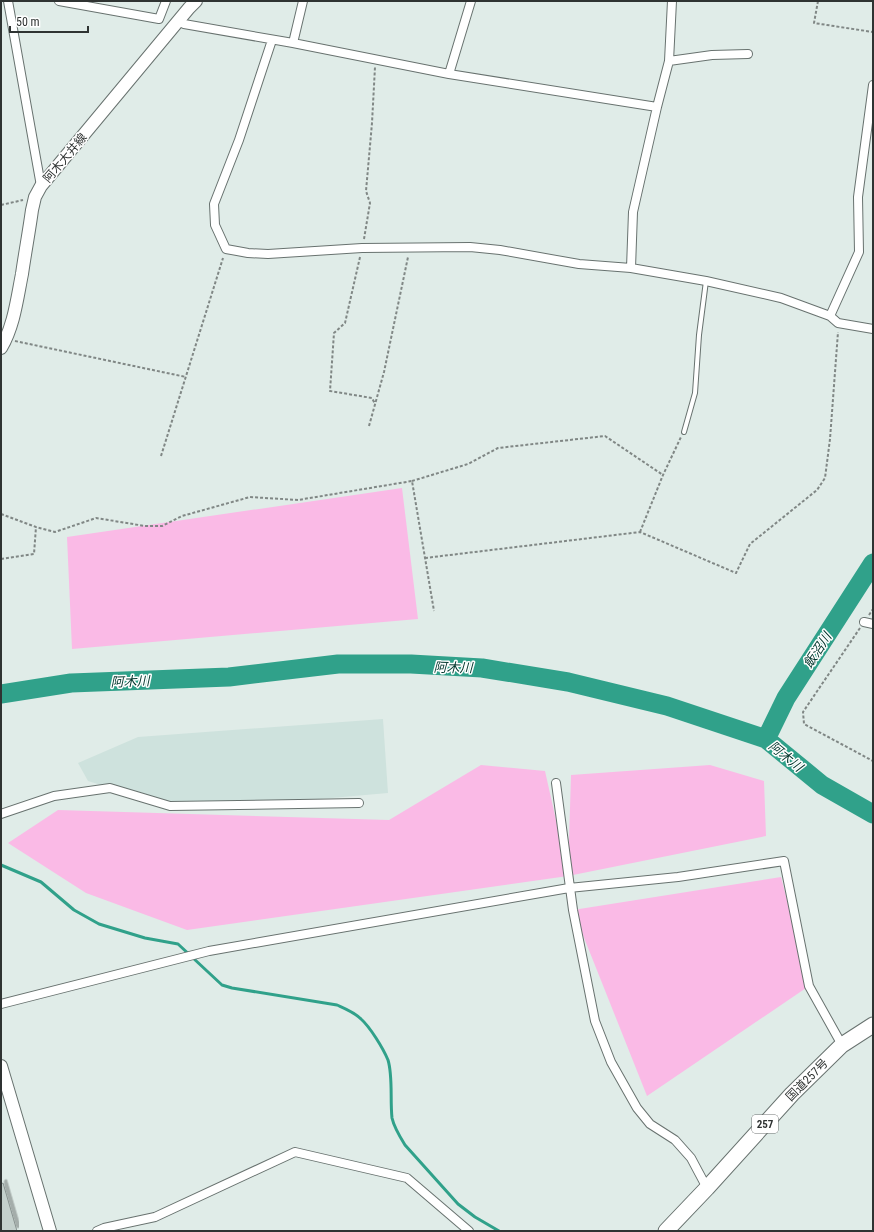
<svg xmlns="http://www.w3.org/2000/svg" width="874" height="1232" font-family="'Roboto Condensed','Noto Sans JP',sans-serif">
<style>
.built{fill:#cee2dd}
.green{fill:#fabae6}
.lines{fill:none;stroke-linecap:round;stroke-linejoin:round}
.stream{stroke:#30a18a;stroke-width:3}
.river{stroke:#30a18a;stroke-width:19}
.building{fill:#c4d0cc;stroke:#899390;filter:url(#shadow)}
.lane-casing{stroke:#68726f;stroke-width:6}
.street-casing{stroke:#68726f;stroke-width:10}
.secondary-casing{stroke:#68726f;stroke-width:14}
.highway-casing{stroke:#68726f;stroke-width:17}
.path{stroke:#808785;stroke-width:2;stroke-dasharray:3 2;stroke-linecap:butt}
.lane{stroke:#fff;stroke-width:4}
.street{stroke:#fff;stroke-width:8}
.secondary{stroke:#fff;stroke-width:12}
.highway{stroke:#fff;stroke-width:15}
.labels{text-anchor:middle;stroke-width:3;stroke-linejoin:round;paint-order:stroke}
.shield{fill:#fff;stroke:#6d7070;stroke-width:1}
.shield-label{font-size:11px;font-weight:bold;fill:#2f3332}
.street-label{font-size:12px;fill:#2f3332;stroke:#fff}
.water-label{font-size:13px;font-style:italic;fill:#01352b;stroke:#fff}
</style>
<defs>
<filter id="shadow"><feDropShadow dx="3.5" dy="-3.5" stdDeviation="0" flood-color="#0004"/></filter>
</defs>
<rect width="100%" height="100%" fill="#e0ece8"/>
<path class="built" d="M383,719L388,793L250,805L170,806L88,781L78,763L138,737Z"/>
<path class="green" d="M402,488L418,619L72,649L67,537Z
M481,765L545,771L568,874L571,775L710,765L764,781L766,836L568,876L187,930L86,893L8,843L58,810L389,820Z
M781,877L809,986L647,1096L573,910Z"/>
<g class="lines">
<path class="stream" d="M1,865L41,882L74,910L99,924L145,938L178,944L222,985L232,988L337,1005C346,1009 354,1012 361,1019C370,1027 383,1048 388,1060C393,1076 390,1100 392,1118C394,1127 400,1137 405,1145L458,1204L475,1217L499,1231"/>
<path class="river" d="M1,694L71,683L229,677L338,664H411L482,668L568,682L667,706L766,739L822,785L873,814
M766,739L786,698L873,563"/>
</g>
<path class="building" d="M3,1183L17,1231H1V1184Z"/>
<g class="lines">
<g class="lane-casing">
<path id="lane" d="M684,432L695,393L699,335L706,281"/>
</g>
<g class="street-casing">
<path id="street" d="M8,1L41,186
M59,1L159,19L166,1
M179,21L184,24L293,43L449,74L657,107
M272,40L239,140L214,204L215,225L226,249L248,253L268,254L362,248L470,247L500,250L579,264L631,268L706,281L781,298L830,316L838,323L873,329
M293,43L303,1
M669,61L712,55L748,54
M449,74L471,1
M631,268L633,212L657,107L669,61L672,1
M830,316L859,252L858,197L873,85
M864,622L873,624
M556,783L573,910L595,1021L611,1062L637,1108L650,1124L675,1140L691,1158L707,1188
M1,814L54,796L110,788L170,806L359,803
M1,1004L209,951L569,888L678,877L784,861L809,986L842,1045
M97,1231L104,1228L155,1217L295,1152L407,1178L469,1231"/>
</g>
<g class="secondary-casing">
<path id="secondary" d="M1,348C14,326 17,299 22,274C25,253 29,232 32,210L35,197L41,186L189,8L196,1
M1,1066L50,1231"/>
</g>
<g class="highway-casing">
<path id="highway" d="M666,1231L707,1188L792,1094L842,1045L873,1025"/>
</g>
<path class="path" d="M818,1L814,23L873,32
M1,205L23,200
M364,239L370,203L366,191L372,123L375,67
M360,257L345,323L334,333L330,391L372,398L375,404
M15,341L186,377
M369,426L384,372L408,257
M161,456L223,258
M412,481L468,464L498,448L605,436L663,475
M1,514L36,527L55,532L96,518L145,526H162L182,516L250,497L298,500L412,481L434,611
M640,532L663,475L681,437
M425,558L640,532L736,573L750,544L817,490L825,478L830,439L838,332
M1,559L34,554L36,527
M869,615L873,609
M860,628L803,712L804,724L873,761"/>
<use href="#lane" class="lane"/>
<use href="#street" class="street"/>
<use href="#secondary" class="secondary"/>
<use href="#highway" class="highway"/>
</g>
<g class="labels">
<rect class="shield" x="752" y="1115" width="26" height="18" rx="3"/>
<g class="shield-label">
<text x="765" y="1128">257</text>
</g>
<g class="street-label">
<text transform="translate(65 158) rotate(-50)" y="4">阿木大井線</text>
<text transform="translate(807 1080) rotate(-45)" y="4">国道257号</text>
</g>
<g class="water-label">
<text transform="translate(817 650) rotate(-57)" y="5">飯沼川</text>
<text transform="translate(453 667) rotate(1)" y="5">阿木川</text>
<text transform="translate(130 681) rotate(-2)" y="5">阿木川</text>
<text transform="translate(786 756) rotate(39)" y="5">阿木川</text>
</g>
</g>
<rect width="874" height="1232" fill="none" stroke="#2f3332" stroke-width="4"/>
<path d="M10 26v6h78v-6" fill="none" stroke="#2f3332" stroke-width="2"/>
<text x="16" y="26" font-size="12" fill="#2f3332" stroke="#ffffff" stroke-width="3" paint-order="stroke">50 m</text>
</svg>
